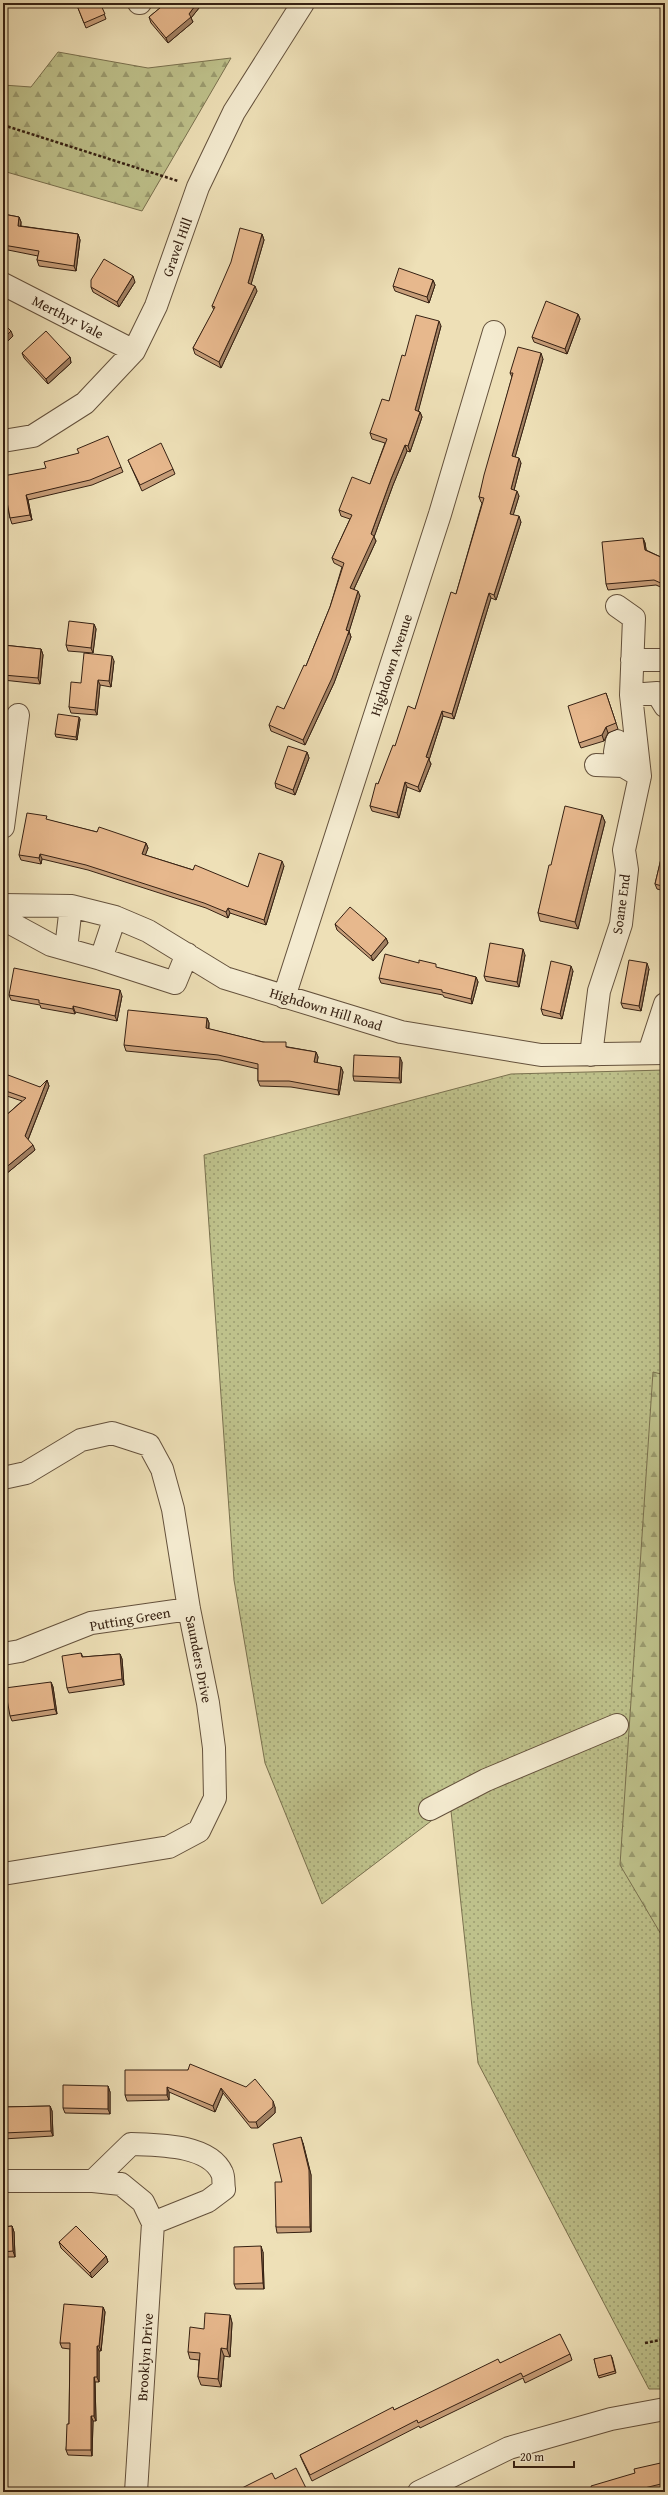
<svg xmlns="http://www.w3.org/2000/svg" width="668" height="2495" font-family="'Gentium Book Plus',serif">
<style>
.grass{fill:url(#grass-dots);stroke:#7a714f}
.forest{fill:url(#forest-firs);stroke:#7a714f}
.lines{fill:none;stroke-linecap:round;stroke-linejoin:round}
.minor-casing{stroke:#64513c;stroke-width:24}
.path{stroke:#362113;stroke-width:2.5;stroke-dasharray:3 2;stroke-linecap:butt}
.minor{stroke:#f4ebd0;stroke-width:22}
.wall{fill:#c79e79;stroke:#362113}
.shaded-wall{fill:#a28163;stroke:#362113}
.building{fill:#e7b88d;stroke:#362113}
.labels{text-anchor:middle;stroke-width:4;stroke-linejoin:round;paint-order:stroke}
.street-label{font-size:14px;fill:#362113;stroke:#f4ebd0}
</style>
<defs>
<pattern id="grass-dots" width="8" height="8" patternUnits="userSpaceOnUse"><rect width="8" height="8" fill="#bec18b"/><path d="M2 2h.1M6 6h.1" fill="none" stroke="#9b9c70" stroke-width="1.8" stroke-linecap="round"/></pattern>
<pattern id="forest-firs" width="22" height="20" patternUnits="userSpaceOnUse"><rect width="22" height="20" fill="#bec18b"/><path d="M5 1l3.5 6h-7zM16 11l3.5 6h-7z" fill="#9b9c70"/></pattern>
</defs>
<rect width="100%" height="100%" fill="#eee0b7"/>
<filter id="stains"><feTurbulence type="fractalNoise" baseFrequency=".005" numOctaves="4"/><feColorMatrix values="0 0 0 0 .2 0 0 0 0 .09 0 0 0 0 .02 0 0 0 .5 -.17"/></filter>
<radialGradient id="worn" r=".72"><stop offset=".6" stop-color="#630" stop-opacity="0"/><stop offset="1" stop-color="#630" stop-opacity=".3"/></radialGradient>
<path class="grass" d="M665,1070V2389H649L478,2063L451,1811L439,1815L322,1904L265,1763L234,1580L204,1155L511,1074Z"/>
<path class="forest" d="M58,52L148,68L231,58L142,211L3,171V85L31,87Z
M653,1372L665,1375V1941L620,1865Z"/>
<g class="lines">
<g class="minor-casing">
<path id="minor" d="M139,3H140
M3,284L134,351
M3,441L33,436L85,403L134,351L156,306L198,187L234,112L303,3
M632,660H665
M631,695L657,693L665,706
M617,741L615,752L623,766
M596,765L623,766L640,776
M3,827L18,715
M3,905L71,906L115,917L148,931L225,978L401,1032L541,1055L665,1053
M3,919L51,945L101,959L175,983L187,954
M66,949L71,906
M101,959L115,917
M284,997L440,514L494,332
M649,1053L665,1004
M591,1055L599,991L621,924L627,870L624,850L640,776L631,695L634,618L617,606
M3,1478L26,1473L81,1440L112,1433L149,1445L162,1469L173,1509L189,1609L208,1703L214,1748L215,1798L199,1831L169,1847L3,1874
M3,1654L20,1651L91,1623L189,1609
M430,1809L486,1780L617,1725
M3,2181H93L121,2184L143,2202L153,2223L136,2492
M93,2181L131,2144C157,2145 209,2144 222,2173C224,2177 223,2184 224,2189L208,2201L153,2223
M419,2492L509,2448L611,2419L665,2409"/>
</g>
<path class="path" d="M3,125L178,181
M645,2343L665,2339"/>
<use href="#minor" class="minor"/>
</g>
<path class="wall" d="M76,3H100L106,19L86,28Z
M166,3H203L191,18L193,22L168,43L151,23L149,17Z
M3,214L19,217L21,222V226L78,234L80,240L76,271L39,266L37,260L38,256L3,249Z
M262,234L264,240L251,284L257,291L221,368L195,354L193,348L214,310L212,306Z
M433,280L435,285L429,303L395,291L393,286Z
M135,282L119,307L93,292L91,287Z
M578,314L580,319L567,354L534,342L532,337Z
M441,326L418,411L420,412L422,417L410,452L407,451L393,485L374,537L376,541L354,589L360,596L349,631L351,637L334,683L305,745L271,731L269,725L284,709L306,666L330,607L342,567L334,563L332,558L350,519L341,516L339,510L370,484L385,443L372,439L370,433L389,401L405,356Z
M22,353L70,357L71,363L48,384L24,358Z
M543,359L515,457L521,463L514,490L519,496L513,515L521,522L496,600L491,598L454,719L443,716L429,760L431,764L420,792L407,787L399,818L372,811L370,806L378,784L395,746L415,709L456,594L482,503L481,502L479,497L512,377L510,373Z
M128,460L173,469L175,474L142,491Z
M121,467L123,472L92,485L28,500L32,520L12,524L10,518L3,480Z
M643,538L645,543L646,550L665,559V589L656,585L608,590L606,584Z
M94,624L96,629L93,653L68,651L66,645Z
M3,645L41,649L43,655L40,684L3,680Z
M114,661L111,687L100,685L97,715L71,713L69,707L81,683Z
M606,693L618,729L608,733L604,741L581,748L579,743Z
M80,719L77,740L56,737L55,734Z
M307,752L309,758L295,795L276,788L275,783Z
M602,815L605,822L578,929L540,921L538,913L551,865Z
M48,820L97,832L146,843L148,848L145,855L248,887L284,866L266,925L230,913L228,918L206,908L88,870L42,859L41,864L21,860L19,855Z
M665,842V891L657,889L655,884Z
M335,924L386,938L388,943L373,961L337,930Z
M525,955L519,987L486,981L484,976Z
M438,968L476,977L478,982L472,1004L444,997L443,995L381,983L379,978Z
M649,969L641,1011L623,1008L621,1003Z
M573,971L562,1019L543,1015L541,1009Z
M9,995L122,996L117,1021L75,1012V1014L41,1008L40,1005L11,1000Z
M207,1018L209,1023V1029L263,1042L288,1047L316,1052L318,1057L317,1063L341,1067L343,1072L339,1095L291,1087L260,1086L258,1081V1069L220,1060L126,1051L124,1045Z
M402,1062L401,1083L354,1081L353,1076Z
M47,1080L49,1086L28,1140L35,1150L6,1174L3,1170V1118L22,1101L4,1095L3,1092V1087H40Z
M81,1653L83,1657L120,1654L122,1659L124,1685L69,1693L67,1688Z
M51,1682L53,1687L57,1714L12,1721L10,1716Z
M188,2070L275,2107V2113L258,2128H251L223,2093L215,2112L169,2092V2100L127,2101L125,2095Z
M108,2086L110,2092V2114L65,2113L63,2108Z
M50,2106L52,2111L53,2136L3,2139V2107Z
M303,2143L311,2175V2232L277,2233L276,2227L282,2182Z
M12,2226L14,2232L15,2257H3V2227Z
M59,2242L106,2256L108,2262L92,2278L61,2248Z
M263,2252L264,2289H236L234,2284Z
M103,2307L105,2312L101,2351H99V2382H95L96,2421H93L92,2456L68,2455L66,2450L69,2424L70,2349L62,2348L60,2343Z
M230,2315L232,2323L230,2357L224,2356L221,2387L201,2385L198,2377L199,2360L190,2359L188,2352L204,2329Z
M570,2354L572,2360L525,2383L523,2378L420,2428L419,2426L312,2481L302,2460L300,2455L394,2410L500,2363Z
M612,2357L616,2373L599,2378L594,2359Z
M665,2462V2489L652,2492H587Z
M275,2479L306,2488L308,2492H234Z"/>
<path class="shaded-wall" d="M197,3H203L191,18L193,22L168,43L166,38L189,14Z
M19,217L21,222L20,231L18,226Z
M78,234L80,240L76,271L74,266Z
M262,234L264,240L250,288L248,283Z
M133,276L135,282L119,307L117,302Z
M433,280L435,285L429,303L427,297Z
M255,286L257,291L221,368L219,362Z
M578,314L580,319L567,354L565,349Z
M439,321L441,326L417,416L415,410Z
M11,331L13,336L3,346V339Z
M541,353L543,359L514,461L512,456Z
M70,357L71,363L48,384L46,379Z
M420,412L422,417L410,452L408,446Z
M405,445L407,451L393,485L374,537L376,541L352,593L350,588L371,534L391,479Z
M519,458L521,463L513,494L511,489Z
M517,491L519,496L512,519L510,514Z
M26,495L28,500L32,520L30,515Z
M519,516L521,522L496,600L494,595Z
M643,538L645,543L647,555L645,550Z
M358,591L360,596L348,635L346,630Z
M489,593L491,598L454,719L452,714Z
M94,624L96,629L93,653L91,648Z
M349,631L351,637L334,683L305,745L303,740Z
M41,649L43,655L40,684L38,678Z
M112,656L114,661L111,687L109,681Z
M98,680L100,685L97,715L95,710Z
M442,711L443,716L429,760L431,764L420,792L418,787L426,757Z
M79,717L80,719L77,740L76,737Z
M606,727L608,733L604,741L602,735Z
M307,752L309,758L295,795L293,790Z
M405,782L407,787L399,818L397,813Z
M602,815L605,822L578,929L575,922Z
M146,843L148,848L144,859L142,854Z
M40,854L42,859L41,864L39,858Z
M282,861L284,866L266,925L264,920Z
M228,908L230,913L228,918L226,912Z
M386,938L388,943L373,961L371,956Z
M523,949L525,955L519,987L517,982Z
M647,963L649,969L641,1011L639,1006Z
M571,966L573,971L562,1019L560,1014Z
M476,977L478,982L472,1004L471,999Z
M120,990L122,996L117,1021L115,1016Z
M73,1006L75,1012V1014L73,1009Z
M207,1018L209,1023L208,1033L206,1028Z
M316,1052L318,1057L316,1068L314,1062Z
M400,1057L402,1062L401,1083L399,1078Z
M341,1067L343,1072L339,1095L338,1090Z
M47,1080L49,1086L27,1142L25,1136Z
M33,1145L35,1150L6,1174L4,1169Z
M120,1654L122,1659L124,1685L122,1679Z
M51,1682L53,1687L57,1714L55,1709Z
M108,2086L110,2092V2114L108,2109Z
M167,2087L169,2092V2100L167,2095Z
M221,2088L223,2093L215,2112L213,2106Z
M273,2101L275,2107V2113L258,2128L256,2122Z
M50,2106L52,2111L53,2136L51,2131Z
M301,2137L303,2143L311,2175V2232L310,2227Z
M12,2226L14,2232L15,2257L13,2251Z
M261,2246L263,2252L264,2289L263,2283Z
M106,2256L108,2262L92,2278L90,2273Z
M103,2307L105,2312L101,2351L99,2346Z
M230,2315L232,2323L230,2357L227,2349Z
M97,2346L99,2351V2382L97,2377Z
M221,2348L224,2356L221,2387L218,2379Z
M94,2377L95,2382L96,2421L94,2416Z
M91,2416L93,2421L92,2456L91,2450Z"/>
<path class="building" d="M76,3H100L105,14L84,23Z
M166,3H197L189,14L191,17L166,38L149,17Z
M3,214L19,217L18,226L78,234L74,266L37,260L39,251L3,245Z
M240,228L262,234L248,283L255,286L219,362L193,348L215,307L212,306L231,262Z
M104,259L133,276L117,302L91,287V280Z
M399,268L433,280L427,297L393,286Z
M546,301L578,314L565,349L532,337Z
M416,315L439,321L415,410L420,412L408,446L405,445L391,479L371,534L374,536L350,588L358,591L346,630L349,631L332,678L303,740L269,725L277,706L284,709L304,665L306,666L330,607L344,563L332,558L352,515L339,510L352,477L370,484L387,439L370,433L382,399L389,401L402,355L405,356Z
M3,323L11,331L3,339Z
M46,331L70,357L46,379L22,353Z
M518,347L541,353L512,456L519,458L511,489L517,491L510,514L519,516L494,595L489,593L452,714L442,711L426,757L429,758L418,787L405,782L397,813L370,806L376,783L378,784L393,745L395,746L408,706L415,709L451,592L456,594L484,498L479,497L484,475L513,373H510Z
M108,436L121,467L90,480L26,495L30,515L10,518L3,480V476L46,468L44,462L79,453L77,449Z
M161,443L173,469L140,485L128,460Z
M643,538L645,550L665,559V585L654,580L606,584L602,542Z
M69,621L94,624L91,648L66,645Z
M3,645L41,649L38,678L3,675Z
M84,653L112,656L109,681L98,680L95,710L69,707L71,682L81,683Z
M606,693L616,723L606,727L602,735L579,743L568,706Z
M58,714L79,717L76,737L55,734Z
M288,746L307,752L293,790L275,783Z
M565,806L602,815L575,922L538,913L549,865H551Z
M27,813L47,816L46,819L97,832L99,827L146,843L142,854L193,870L195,865L248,887L259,853L282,861L264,920L228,908L226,912L204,903L86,865L40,854L39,858L19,855Z
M665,842V887L655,884Z
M350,907L386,938L371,956L335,924Z
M490,943L523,949L517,982L484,976Z
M385,954L419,963V960L436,964V967L476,977L471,999L442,992V990L379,978Z
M629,960L647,963L639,1006L621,1003Z
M551,961L571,966L560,1014L541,1009Z
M14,968L120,990L115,1016L73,1006V1009L39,1003V1000L9,995Z
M128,1010L207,1018L206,1028L263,1042H286V1047L316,1052L314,1062L341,1067L338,1090L289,1081H258V1064L218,1055L124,1045Z
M354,1055L400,1057L399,1078L353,1076Z
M8,1075L40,1087L47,1080L25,1136L33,1145L4,1169L3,1167V1118L26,1098L3,1090V1087Z
M81,1653L82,1657L120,1654L122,1679L67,1688L62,1656Z
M51,1682L55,1709L10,1716L5,1688Z
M662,1693H665V1723H664Z
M190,2064L246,2087L255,2079L273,2101V2107L256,2122H249L221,2088L213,2106L167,2087V2095H125V2070H188Z
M63,2085L108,2086V2109L63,2108Z
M50,2106L51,2131L3,2133V2107Z
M301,2137L309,2170L310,2227H276L275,2182H282L273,2144Z
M12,2226L13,2251L3,2252V2227Z
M76,2226L106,2256L90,2273L59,2242Z
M261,2246L263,2283L234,2284V2247Z
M64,2304L103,2307L99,2346H97V2377H94V2416H91V2450H66L67,2424H69L70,2343H60Z
M205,2313L230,2315L227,2349L221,2348L218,2379L198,2377L200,2353L188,2352L190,2327L204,2329Z
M560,2334L570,2354L523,2377L521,2373L418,2423L417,2420L310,2475L300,2455L393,2407L394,2410L498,2359L500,2363Z
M611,2355L615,2371L598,2376L594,2359Z
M665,2462V2483L628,2492H587L592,2490L591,2486L635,2473L634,2469Z
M296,2468L306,2488L299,2492H234L272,2473L275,2479Z"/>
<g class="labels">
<g class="street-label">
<text transform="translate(177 247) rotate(-70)" y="5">Gravel Hill</text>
<text transform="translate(68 317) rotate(27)" y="5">Merthyr Vale</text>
<text transform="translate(391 665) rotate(-72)" y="5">Highdown Avenue</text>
<text transform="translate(621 904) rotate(-82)" y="5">Soane End</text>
<text transform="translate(326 1009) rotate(17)" y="5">Highdown Hill Road</text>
<text transform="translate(130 1619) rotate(-10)" y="5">Putting Green</text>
<text transform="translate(199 1659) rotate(79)" y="5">Saunders Drive</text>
<text transform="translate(145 2357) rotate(-86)" y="5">Brooklyn Drive</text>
</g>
</g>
<rect width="668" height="2495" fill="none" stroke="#eee0b7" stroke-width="16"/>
<rect x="4" y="4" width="660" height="2487" fill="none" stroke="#362113" stroke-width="2"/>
<rect x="8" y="8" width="652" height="2479" fill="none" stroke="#362113"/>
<path d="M514 2461v6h60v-6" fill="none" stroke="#362113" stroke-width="2"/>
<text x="520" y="2461" font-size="12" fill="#362113" stroke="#f4ebd0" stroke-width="3" paint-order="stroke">20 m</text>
<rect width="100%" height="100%" filter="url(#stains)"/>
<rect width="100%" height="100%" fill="url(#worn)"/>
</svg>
